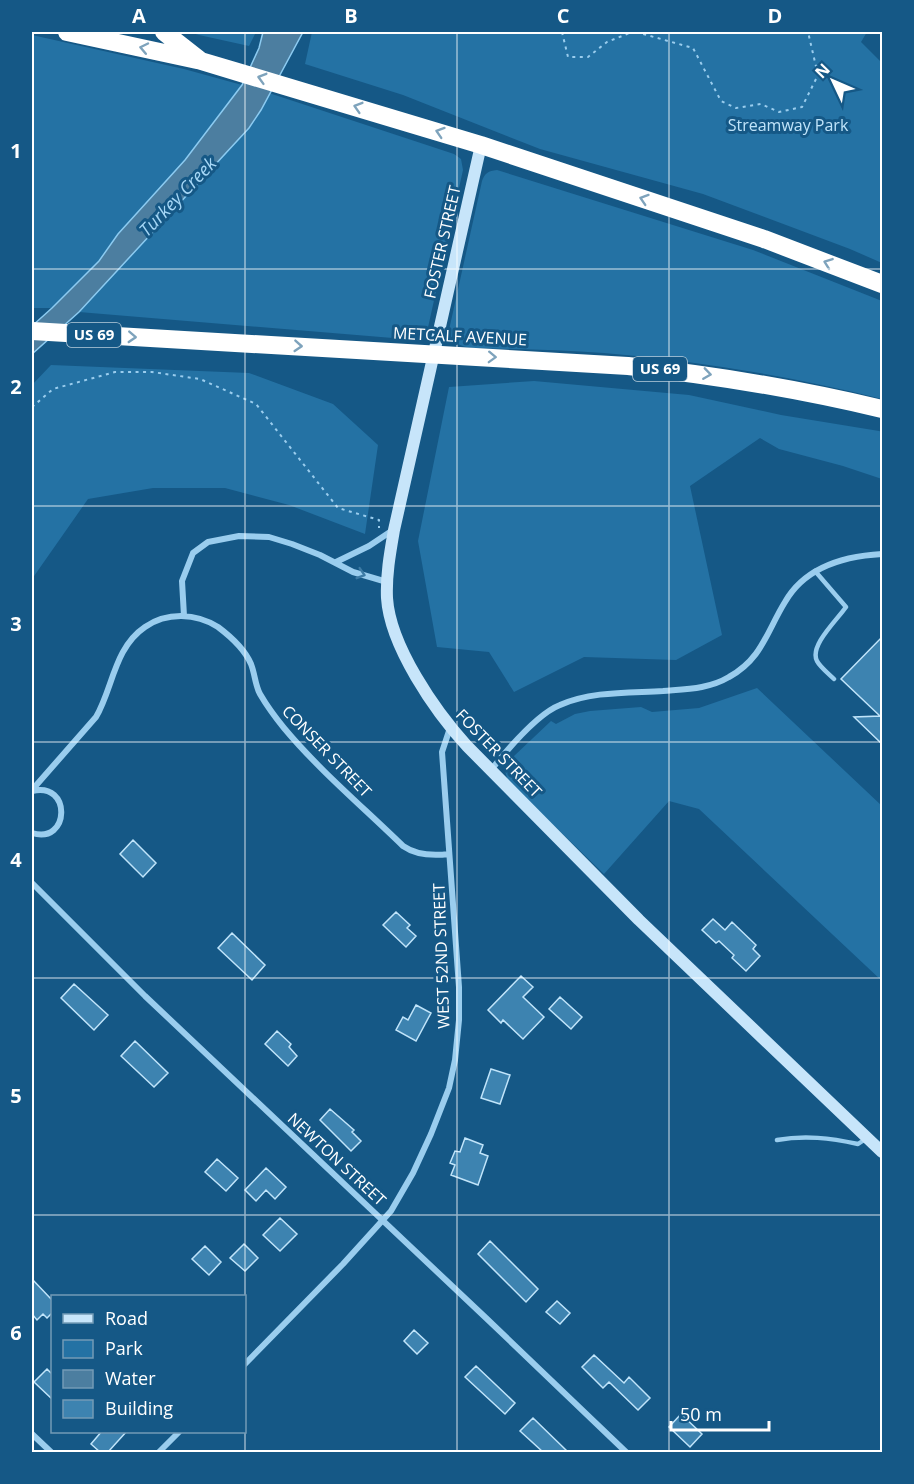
<svg xmlns="http://www.w3.org/2000/svg" width="914" height="1484" font-family="'Open Sans',sans-serif">
<style>
.green{fill:#2472a4}
.water{fill:#4c7ea0;stroke:#8ccbf1;stroke-width:1.5}
.building{fill:#3d83b0;stroke:#c0e4fa;stroke-width:1.5}
.lines{fill:none;stroke-linecap:round;stroke-linejoin:round}
.path{stroke:#9acdee;stroke-width:2;stroke-dasharray:3 4.5;stroke-linecap:butt}
.lane{stroke:#9acdee;stroke-width:4.5}
.street{stroke:#9acdee;stroke-width:6}
.secondary{stroke:#c7e5fa;stroke-width:12}
.highway{stroke:#fff;stroke-width:18}
.oneway{stroke:#7ea3bc}
.oneway2{stroke:#3d7ba5}
.grid{fill:none;stroke:#fff;stroke-width:1.5;stroke-opacity:0.55}
.labels{text-anchor:middle;stroke-width:6;stroke-linejoin:round;paint-order:stroke}
.shield{fill:#155886;stroke:#b9cddb;stroke-width:1.5}
.shield-label{font-size:15px;font-weight:bold;fill:#fff}
.park-label{font-size:16px;fill:#c0e4fa;stroke:#155886}
.street-label{font-size:16px;fill:#fff;stroke:#155886}
.water-label{font-size:18px;font-style:italic;fill:#a6d7f6;stroke:#155886}
.neatline{fill:none;stroke:#fff;stroke-width:2}
.grid-label{font-size:20px;text-anchor:middle;font-weight:bold;fill:#fff}
</style>
<rect width="100%" height="100%" fill="#155886"/>
<path class="green" d="M189,32H256L249,46L199,35Z
M312,32H867L861,42L882,63V263L850,249L703,194L540,149L403,95L305,64Z
M32,35L184,69L242,85L185,160L118,234L99,261L52,308H32Z
M269,93L454,154L461,159L463,170L427,332L423,337L417,340L79,312L249,128L261,110Z
M497,170L753,250L882,301V399C792,376 697,361 604,353C560,350 516,349 472,348C459,346 452,343 449,330L482,181C485,173 488,171 497,170Z
M51,365L249,373L333,404L378,445L365,534L289,505L225,488H153L88,499L32,579V385Z
M534,381L689,395L781,415L879,431L882,432V479L843,466L779,449L760,438L690,486L722,635L676,660L584,657L514,692L489,652L437,647L418,541L449,387Z
M757,688L882,806V981L699,809L669,801L604,874L508,781L505,771L514,756L551,721L556,724L575,714L590,711L641,707L652,712L699,708Z"/>
<path class="water" d="M263,32H303L261,110L249,128L79,312L32,354V326L52,308L99,261L118,234L185,160L242,85L259,48Z"/>
<path class="building" d="M882,637V744L854,717L880,716L841,679Z
M133,840L156,863L143,877L120,854Z
M396,912L410,925L407,928L416,936L406,947L383,925Z
M713,919L725,930L732,922L756,945L753,949L760,956L746,971L732,958L734,955L719,941L716,943L702,930Z
M232,933L265,965L252,980L218,948Z
M521,976L533,987L523,997L544,1017L523,1039L503,1020L501,1023L488,1010Z
M74,984L108,1015L94,1030L61,998Z
M560,997L582,1017L571,1029L549,1009Z
M416,1005L431,1013L416,1041L396,1030L403,1017L408,1020Z
M277,1031L291,1044L289,1047L297,1056L288,1066L265,1044Z
M135,1041L168,1073L154,1087L121,1056Z
M491,1069L510,1075L500,1104L481,1098Z
M330,1109L354,1130L352,1132L361,1141L351,1151L320,1120Z
M465,1138L483,1145L480,1153L488,1156L478,1185L451,1175L455,1165L450,1163L455,1151L460,1152Z
M217,1159L238,1178L226,1191L205,1172Z
M266,1168L286,1187L275,1199L266,1190L256,1201L245,1190Z
M280,1218L297,1234L280,1251L263,1235Z
M490,1241L538,1289L526,1302L478,1254Z
M244,1244L258,1258L245,1271L230,1258Z
M205,1246L221,1262L209,1275L192,1259Z
M32,1279L52,1300V1313L47,1318L43,1314L37,1320L32,1314Z
M557,1301L570,1313L560,1324L546,1312Z
M414,1330L428,1343L417,1354L404,1341Z
M594,1355L624,1383L629,1377L650,1398L638,1410L609,1382L603,1388L582,1367Z
M476,1366L515,1403L505,1414L465,1377Z
M47,1369L52,1374V1399L34,1382Z
M681,1414L702,1434L690,1447L669,1427Z
M533,1418L568,1452H543L520,1431Z
M102,1431H127L108,1452H100L91,1444Z"/>
<g class="lines">
<path class="path" d="M562,32L568,57H588L607,42L632,32
M636,32L693,48L721,101L736,108L761,104L779,112L802,107L818,75L808,32
M32,407L53,389L115,372H152L200,379L256,404L338,508L379,520V528"/>
<path class="lane" d="M815,571L846,607C837,620 809,646 817,661C820,667 829,674 834,679
M777,1140C805,1135 830,1138 858,1144L867,1138"/>
<path class="street" d="M336,562L369,546L393,530
M184,616L182,581L193,553L208,542L239,536L269,537L292,544L320,555L353,572L387,582
M491,770C507,750 537,714 560,705C591,691 630,693 663,691C686,689 709,689 729,677C762,659 767,631 785,602C805,567 845,556 882,554
M32,790L96,717C113,688 114,648 145,627C167,612 196,613 218,627C230,636 245,650 251,664C255,674 255,685 260,694C267,706 275,717 284,728C319,770 363,807 403,846C416,855 433,856 449,854
M32,833C70,845 72,781 32,791
M32,883L145,996L486,1318L626,1452
M244,1365L343,1264L391,1211L413,1173L431,1134L449,1088L455,1060L459,1020V987L442,752L450,728
M32,1434L51,1452
M159,1452L179,1432"/>
<path class="secondary" d="M481,145L394,530C390,553 386,575 387,598C390,646 435,711 467,746L639,920L882,1152"/>
<path class="highway" d="M67,32L197,60
M164,32L201,61L481,145L764,239L882,284
M32,331L628,366C714,375 798,389 882,409"/>
</g>
<defs><path id="oneway-chevron" d="M-2-3.5L2.5 0L-2 3.5" fill="none" stroke-width="1.6" stroke-linecap="round" stroke-linejoin="round" transform="scale(1.5)"/></defs>
<g class="oneway">
<use href="#oneway-chevron" transform="translate(144 48) rotate(-168)"/>
<use href="#oneway-chevron" transform="translate(262 78) rotate(-164)"/>
<use href="#oneway-chevron" transform="translate(358 107) rotate(-163)"/>
<use href="#oneway-chevron" transform="translate(440 132) rotate(-162)"/>
<use href="#oneway-chevron" transform="translate(644 199) rotate(-162)"/>
<use href="#oneway-chevron" transform="translate(828 263) rotate(-160)"/>
<use href="#oneway-chevron" transform="translate(132 337) rotate(3)"/>
<use href="#oneway-chevron" transform="translate(298 346) rotate(4)"/>
<use href="#oneway-chevron" transform="translate(492 357) rotate(2)"/>
<use href="#oneway-chevron" transform="translate(707 374) rotate(8)"/>
</g>
<use class="oneway2" href="#oneway-chevron" transform="translate(361 574) rotate(17)"/>
<path class="grid" d="M245,32V1452M457,32V1452M669,32V1452M32,269H882M32,506H882M32,742H882M32,978H882M32,1215H882"/>
<g class="labels">
<g class="shield">
<rect x="67" y="323" width="54" height="24" rx="4.5"/>
<rect x="633" y="357" width="54" height="24" rx="4.5"/>
</g>
<g class="shield-label">
<text x="94" y="340">US 69</text>
<text x="660" y="374">US 69</text>
</g>
<g class="park-label">
<text x="788" y="131">Streamway Park</text>
</g>
<g class="street-label">
<text transform="translate(442 242) rotate(-77)" y="6">FOSTER STREET</text>
<text transform="translate(460 336) rotate(3)" y="6">METCALF AVENUE</text>
<text transform="translate(327 751) rotate(46)" y="6">CONSER STREET</text>
<text transform="translate(499 753) rotate(46)" y="6">FOSTER STREET</text>
<text transform="translate(441 956) rotate(-92)" y="6">WEST 52ND STREET</text>
<text transform="translate(337 1159) rotate(43)" y="6">NEWTON STREET</text>
</g>
<g class="water-label">
<text transform="translate(178 197) rotate(-46)" y="6">Turkey Creek</text>
</g>
</g>
<rect width="914" height="1484" fill="none" stroke="#155886" stroke-width="66"/>
<rect x="51" y="1295" width="195" height="138" fill="#155886" stroke="#739bb6" stroke-width="1.5"/>
<rect x="63" y="1314" width="30" height="9" fill="#c7e5fa" stroke="#739bb6" stroke-width="1.5"/>
<text x="105" y="1325" font-size="18" fill="#ffffff">Road</text>
<rect x="63" y="1340" width="30" height="18" fill="#2472a4" stroke="#739bb6" stroke-width="1.5"/>
<text x="105" y="1355" font-size="18" fill="#ffffff">Park</text>
<rect x="63" y="1370" width="30" height="18" fill="#4c7ea0" stroke="#739bb6" stroke-width="1.5"/>
<text x="105" y="1385" font-size="18" fill="#ffffff">Water</text>
<rect x="63" y="1400" width="30" height="18" fill="#3d83b0" stroke="#739bb6" stroke-width="1.5"/>
<text x="105" y="1415" font-size="18" fill="#ffffff">Building</text>
<g transform="translate(833 81) rotate(314)" stroke="#155886" stroke-width="4.5" paint-order="stroke">
<path d="M0-4.5L10 22L0 15L-10 22Z" fill="#ffffff"/>
<text y="-9" font-size="16" font-weight="bold" text-anchor="middle" fill="#ffffff">N</text>
</g>
<path d="M671 1421v9h98v-9" fill="none" stroke="#ffffff" stroke-width="3"/>
<text x="680" y="1421" font-size="18" fill="#ffffff" stroke="#155886" stroke-width="4.5" paint-order="stroke">50 m</text>
<rect x="33" y="33" width="848" height="1418" class="neatline"/>
<g class="grid-label">
<text x="139" y="23">A</text>
<text x="351" y="23">B</text>
<text x="563" y="23">C</text>
<text x="775" y="23">D</text>
<text x="16" y="158">1</text>
<text x="16" y="394">2</text>
<text x="16" y="631">3</text>
<text x="16" y="867">4</text>
<text x="16" y="1103">5</text>
<text x="16" y="1340">6</text>
</g>
</svg>
